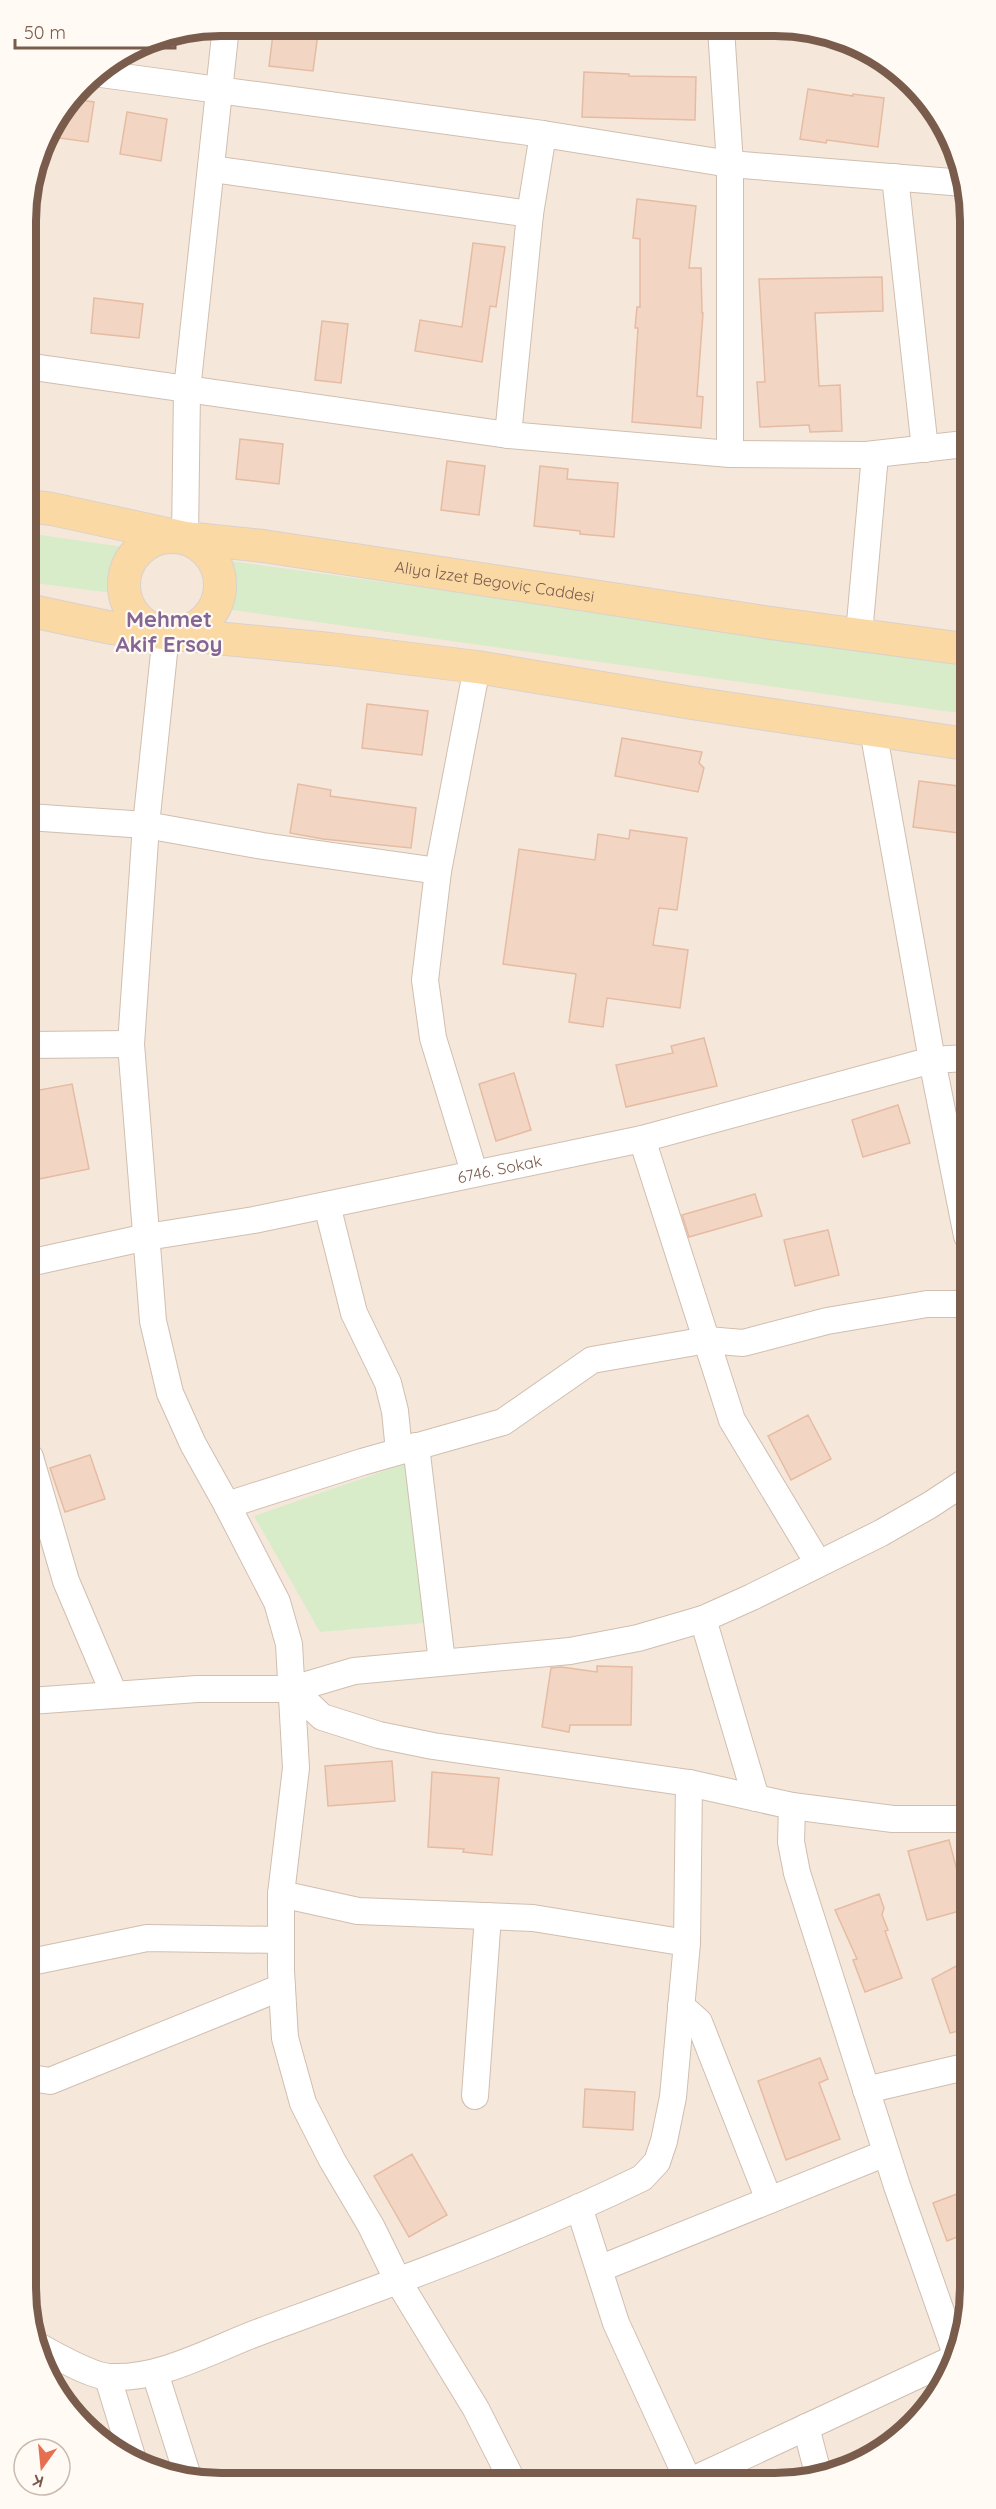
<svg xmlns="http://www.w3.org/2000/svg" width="996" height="2509" font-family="Quicksand,sans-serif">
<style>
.residential{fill:#f5e8da}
.green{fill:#d8ecc9}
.building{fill:#f3d5c3;stroke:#e6bba3;stroke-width:1.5}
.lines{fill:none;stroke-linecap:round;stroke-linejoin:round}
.minor-casing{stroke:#d1beb0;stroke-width:28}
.major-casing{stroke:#dad1cd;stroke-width:34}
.minor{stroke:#fff;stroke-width:26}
.major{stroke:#fbd9a5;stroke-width:32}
.labels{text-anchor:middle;stroke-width:4.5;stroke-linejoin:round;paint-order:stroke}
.street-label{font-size:16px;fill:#7a5c4d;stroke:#fffaf3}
.district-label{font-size:22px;font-weight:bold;fill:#846695;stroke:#fffaf3}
.rim{fill:none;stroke:#7a5c4d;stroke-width:8}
</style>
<rect width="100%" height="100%" fill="#fdf6ec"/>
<path class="residential" d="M221,26L813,29L904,74L944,123L964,171L970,2301L956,2363L930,2407L883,2451L825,2477L183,2480L134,2463L83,2427L32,2338L26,208L45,135L92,74L146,40Z"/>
<path class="green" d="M27,533L124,547L112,593L27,582Z
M208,558L745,632L965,666L966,714L204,606Z
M407,1463L425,1623L320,1632L254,1516Z"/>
<path class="building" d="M274,26H319L313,71L269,66Z
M584,72L629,74V76L696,77L695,120L582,117Z
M808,89L853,96V94L884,98L878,147L827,140L826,143L800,139Z
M73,99L94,102L88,142L45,136Z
M127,112L167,119L161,161L120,154Z
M637,199L696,206L689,268H701L702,313H703L697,396L703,397L701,428L632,422L638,328H635L637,307H640V239L633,238Z
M473,243L505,247L496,307L490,306L482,362L415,351L420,320L462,327Z
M882,277L883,311L815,313L819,386L840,385L842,431L810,432L809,425L760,427L757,382H765L759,279Z
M94,298L143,304L139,338L91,333Z
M322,321L348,324L341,383L315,380Z
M240,439L283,444L279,484L236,479Z
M447,461L485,466L479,515L441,510Z
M540,466L568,469L567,479L618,483L614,537L580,534V531L534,526Z
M367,704L428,711L422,755L362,748Z
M622,738L702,752L699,763L704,768L698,792L615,776Z
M919,781L966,787V834L913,827Z
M298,784L331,790L330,796L416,808L411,848L323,839L290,833Z
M630,830L687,838L677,910L659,908L653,945L688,950L680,1008L607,998L603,1027L569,1022L576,974L503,964L519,849L595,860L598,834L629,839Z
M704,1038L717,1086L626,1107L616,1065L673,1053L671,1046Z
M514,1073L531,1130L496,1141L479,1084Z
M72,1084L89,1169L29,1181L28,1092Z
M898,1105L910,1143L863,1157L852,1120Z
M755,1194L762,1216L689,1237L682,1215Z
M828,1230L839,1275L795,1286L784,1240Z
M808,1415L831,1459L791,1480L768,1436Z
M90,1455L105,1499L65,1512L50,1468Z
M597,1666L632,1667L631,1725H570L569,1732L542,1727L551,1668L561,1667L597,1672Z
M392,1761L395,1801L328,1806L325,1766Z
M432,1772L499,1778L492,1855L463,1852L464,1849L428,1847Z
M949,1840L967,1909L927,1920L908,1851Z
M879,1894L884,1908L882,1915L888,1930L885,1931L902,1978L865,1992L853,1960L857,1959L835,1910Z
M958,1965L969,1996V2029L950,2033L932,1979Z
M820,2058L828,2079L819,2083L840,2139L786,2160L758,2081Z
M585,2089L635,2092L633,2130L583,2127Z
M412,2154L447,2215L409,2237L374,2176Z
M970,2189V2232L947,2241L933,2203Z"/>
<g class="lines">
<g class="minor-casing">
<g id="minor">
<path d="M721,29L730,164L964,183"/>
<path d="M212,169L530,214"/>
<path d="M895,177L925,449"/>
<path d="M26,366L508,435L730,454V164L543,134L94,73"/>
<path d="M508,435L530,214L543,134"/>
<path d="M730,454L866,455L965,444"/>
<path d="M185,538L187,390L226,26"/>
<path d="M166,634L146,825L131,1044L153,1321L170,1393L193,1444L227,1505L277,1602L289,1644L296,1768L281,1894V1971L285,2038L303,2103L332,2160L371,2226L398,2281L476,2409L511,2478"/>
<path d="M859,634L875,455"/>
<path d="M873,730L932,1060L967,1236"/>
<path d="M28,817L146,825L263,846L438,871"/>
<path d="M28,1045L131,1044"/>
<path d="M642,1139L732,1420L818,1563"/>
<path d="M474,1172L433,1038L425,980L438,871L477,667"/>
<path d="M327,1205L354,1313L388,1383L395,1411L399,1451"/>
<path id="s1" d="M29,1263L147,1237L254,1220L642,1139L932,1060L966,1058"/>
<path d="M416,1446L442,1662"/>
<path d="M30,1457L66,1581L114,1694"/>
<path d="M227,1505L362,1462L503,1422L592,1360L707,1340L743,1343L827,1321L927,1304H967"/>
<path d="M703,1619L756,1798"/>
<path d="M293,1689L322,1717L379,1735L433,1746L689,1783L792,1806L893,1819H969"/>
<path d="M30,1701L197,1689H293L354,1671L570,1651L638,1638L703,1619L752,1597L881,1533L930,1505L968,1480"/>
<path d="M792,1806L791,1842L797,1873L897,2186L957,2357"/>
<path d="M281,1894L358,1911L533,1918L687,1943"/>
<path d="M31,1962L147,1938L281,1940"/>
<path d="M681,2006L699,2022L769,2200"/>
<path d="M31,2078L50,2081L282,1987"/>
<path d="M866,2090L969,2066"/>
<path d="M475,2096L488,1916"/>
<path d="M579,2207L616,2323L687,2478"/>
<path d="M599,2269L886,2153"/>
<path d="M36,2345C54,2354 91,2377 111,2377C163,2379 213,2349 262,2331C390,2284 519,2238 642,2178L657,2162L664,2141L673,2097L687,1943L689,1783"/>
<path d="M155,2373L189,2480"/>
<path d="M108,2378L134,2463"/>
<path d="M806,2427L819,2477"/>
<path d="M697,2478L957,2357"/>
</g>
</g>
<g class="major-casing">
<g id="major">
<path id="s2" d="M27,506L52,509L185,538L263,546L764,622L965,649"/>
<circle cx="172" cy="585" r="48"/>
<path d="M27,610L112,628L330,649L477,667L692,703L966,744"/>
</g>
</g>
<use href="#minor" class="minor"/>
<use href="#major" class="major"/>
</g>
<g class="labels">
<g class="street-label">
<text dy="6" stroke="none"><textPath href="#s2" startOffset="474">Aliya İzzet Begoviç Caddesi</textPath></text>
<text dy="6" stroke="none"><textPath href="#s1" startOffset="480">6746. Sokak</textPath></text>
</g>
<g class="district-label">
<text x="169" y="627">Mehmet<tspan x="169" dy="25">Akif Ersoy</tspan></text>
</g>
</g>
<path d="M0 0H996V2509H0ZM221 36H775A185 185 0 0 1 960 221V2288A185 185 0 0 1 775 2473H221A185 185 0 0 1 36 2288V221A185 185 0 0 1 221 36Z" fill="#fffaf3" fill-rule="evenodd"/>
<path class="rim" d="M221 36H775A185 185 0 0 1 960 221V2288A185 185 0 0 1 775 2473H221A185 185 0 0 1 36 2288V221A185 185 0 0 1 221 36Z"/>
<g transform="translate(42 2467) rotate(195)"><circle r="28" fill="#fffaf3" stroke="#cabbb1" stroke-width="1.5"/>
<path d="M0-4.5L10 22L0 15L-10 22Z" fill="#e76f51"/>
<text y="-9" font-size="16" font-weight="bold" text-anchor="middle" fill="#7a5c4d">K</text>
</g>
<path d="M15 39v9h160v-9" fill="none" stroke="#7a5c4d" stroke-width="3"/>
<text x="24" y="39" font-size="18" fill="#7a5c4d" stroke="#fffaf3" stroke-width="4.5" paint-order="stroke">50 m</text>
</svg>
